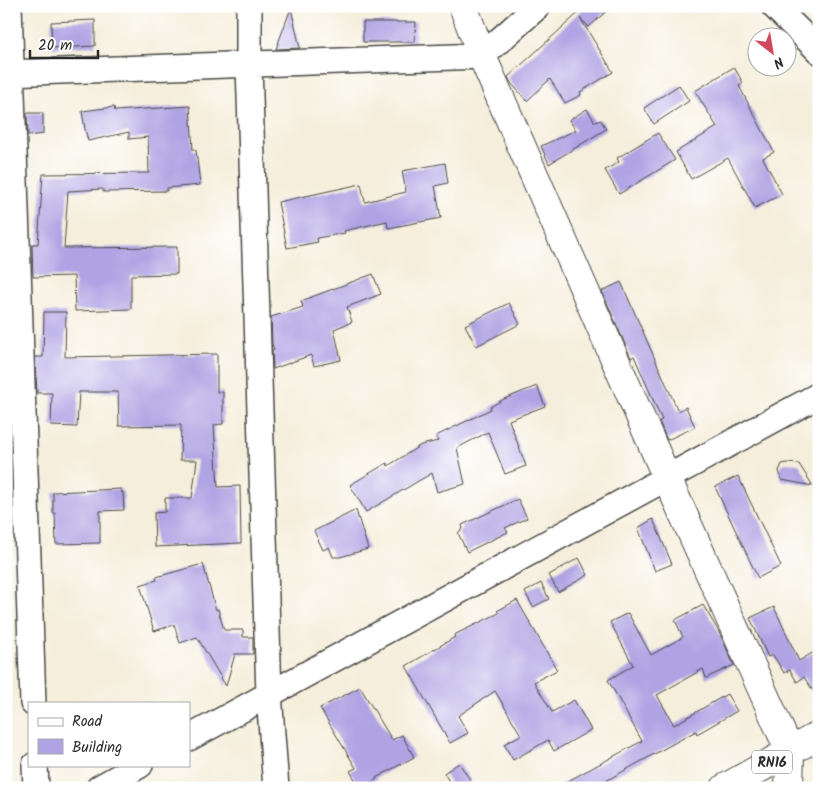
<svg xmlns="http://www.w3.org/2000/svg" width="825" height="794" font-family="Kalam,sans-serif">
<style>
.building{fill:#afa3e3}
.lines{fill:none;stroke-linecap:round;stroke-linejoin:round}
.street-casing{stroke:#494845;stroke-width:28}
.secondary-casing{stroke:#494845;stroke-width:30}
.primary-casing{stroke:#494845;stroke-width:30}
.street{stroke:#fff;stroke-width:25}
.secondary{stroke:#fff;stroke-width:28}
.primary{stroke:#fff;stroke-width:28}
.labels{text-anchor:middle;stroke-width:4.5;stroke-linejoin:round;paint-order:stroke}
.shield{fill:#fff;stroke:#6b6b6b;stroke-width:1}
.shield-label{font-size:14px;font-weight:bold;fill:#2b2b2b}
</style>
<rect width="100%" height="100%" fill="#fff"/>
<filter id="ink" filterUnits="userSpaceOnUse"><feTurbulence type="fractalNoise" baseFrequency=".02" numOctaves="2"/><feDisplacementMap in="SourceGraphic" scale="10" xChannelSelector="R" yChannelSelector="G"/><feConvolveMatrix kernelMatrix="1 2 1 2 8 2 1 2 1" color-interpolation-filters="sRGB"/></filter>
<filter id="wash" filterUnits="userSpaceOnUse"><feTurbulence type="fractalNoise" baseFrequency=".0096" numOctaves="4" result="noise"/><feDisplacementMap in="SourceGraphic" scale="20" xChannelSelector="R" yChannelSelector="G"/><feGaussianBlur stdDeviation="1.12" result="paint"/><feColorMatrix in="noise" values="0 0 0 0 0 0 0 0 0 0 0 0 0 0 0 0 0 1.4 0 .05"/><feComposite in="paint" operator="in"/></filter>
<g filter="url(#wash)">
<rect width="100%" height="100%" fill="#f5eedb"/>
<g id="blocks">
<path class="building" d="M586,6H612L589,27L580,18L613,72L580,92L581,95L565,103L550,79L527,101L511,83L508,77Z
M291,8L300,48L276,49Z
M95,20V46L52,48L51,22Z
M363,22H416L415,42H363Z
M734,67L743,83L739,86L774,152L763,158L782,194L755,208L728,158L691,179L676,152L717,127L695,91Z
M679,85L689,101L654,124L644,108Z
M190,106L193,150H196L200,185L167,188V191L103,192V189L68,191L64,248L177,247V274L131,275V309L75,311L74,276L33,277L32,244H38L43,174L149,173L148,137L129,139V132L88,141L85,129L82,111L114,107L115,111Z
M587,109L595,122L601,120L606,129L549,164L541,146L576,130L569,120Z
M27,113H43V134L28,136Z
M658,133L675,160L619,194L605,170L619,162L617,158Z
M445,163L448,183L435,186L441,218L388,228L387,221L344,231L345,233L317,238L318,242L287,248L278,202L361,184L365,202L406,192L402,171Z
M373,274L381,294L347,307L352,322L334,329L341,360L314,366L311,355L273,369L272,350H274L272,344L271,317L303,307L301,301Z
M621,282L678,411L686,407L695,427L667,440L659,421L662,420L634,356L631,358L602,291Z
M509,303L520,324L476,346L465,325Z
M44,312H66L65,357L217,354V392H223V424L214,425L218,487L240,486L241,543L155,547L154,513L165,512V498H192L197,460H180L181,425L119,426L118,392H79L77,427L51,426L52,393H37L35,357H43Z
M537,386L545,406L509,420L526,466L505,474L488,432L457,448L465,484L437,492L432,473L366,512L350,485L387,463L388,466L421,445L438,441L436,436L491,409L490,407L504,399Z
M787,463L799,464L813,486L782,480L779,471L782,464Z
M738,476L781,566L758,578L715,487Z
M121,489V492H123L124,510L100,511V543L56,544L55,513H53V492Z
M518,499L527,518L505,528L508,532L467,552L458,533L463,528L462,525Z
M356,510L368,549L340,557H333L329,547L323,550L314,531Z
M653,519L672,564L655,571L638,528Z
M579,558L588,575L558,592L549,575Z
M203,564L216,610L218,609L224,630H243V637H253V654H235L226,686L197,637L180,643L174,625L154,631L140,585L157,580L156,577Z
M541,583L549,599L533,607L525,592Z
M517,600L557,670L534,682L552,712L574,700L591,730L554,751L548,740L513,760L504,744L521,735L495,691L458,716L468,733L450,743L406,666L455,637L454,635L499,613L497,611Z
M703,605L719,632L734,665L706,678L703,669L657,695L674,725L727,694L737,711L697,734L696,731L593,788H555L642,741L608,680L633,665L610,622L628,613L651,655L683,637L675,620Z
M774,607L799,661L819,649V700L804,677L797,682L790,670L784,673L773,655L768,657L750,618Z
M360,687L392,740L402,735L414,757L376,778L377,779L362,788H360L350,771L356,768L320,708Z
M459,763L471,781L462,788H453L444,773Z"/>
</g>
</g>
<g filter="url(#ink)">
<use href="#blocks" fill-opacity="0" stroke="#494845" stroke-width="1"/>
<g class="lines">
<g class="street-casing">
<path id="street" d="M9,6L33,703
M249,6V65L269,694L276,788
M774,6L819,51
M6,73L482,56L538,6
M189,738L819,395
M35,765L36,788
M99,788L140,765"/>
</g>
<g class="secondary-casing">
<path id="secondary" d="M463,6L482,56L667,478L790,752L789,788"/>
</g>
<g class="primary-casing">
<path id="primary" d="M725,788L819,735"/>
</g>
<use href="#street" class="street"/>
<use href="#secondary" class="secondary"/>
<use href="#primary" class="primary"/>
</g>
</g>
<g class="labels">
<rect class="shield" x="752" y="750.5" width="40" height="23" rx="4"/>
<g class="shield-label">
<text x="772" y="767">RN16</text>
</g>
</g>
<rect width="825" height="794" fill="none" stroke="#fff" stroke-width="25"/>
<rect x="28" y="702" width="162" height="65" fill="#ffffff" stroke="#aaaaaa"/>
<rect x="38" y="718" width="25" height="8" fill="#ffffff" stroke="#aaaaaa"/>
<text x="72" y="726" font-size="15" fill="#2b2b2b">Road</text>
<rect x="38" y="739" width="25" height="15" fill="#afa3e3" stroke="#aaaaaa"/>
<text x="72" y="752" font-size="15" fill="#2b2b2b">Building</text>
<g transform="translate(772 52) rotate(149)"><circle r="24" fill="#ffffff" stroke="#aaaaaa"/>
<path d="M0-4L9 19L0 12L-9 19Z" fill="#d1495b"/>
<text y="-8" font-size="14" font-weight="bold" text-anchor="middle" fill="#2b2b2b">N</text>
</g>
<path d="M30 50v8h68v-8" fill="none" stroke="#2b2b2b" stroke-width="2.5"/>
<text x="38" y="50" font-size="15" fill="#2b2b2b" stroke="#ffffff" stroke-width="4" paint-order="stroke">20 m</text>
</svg>
